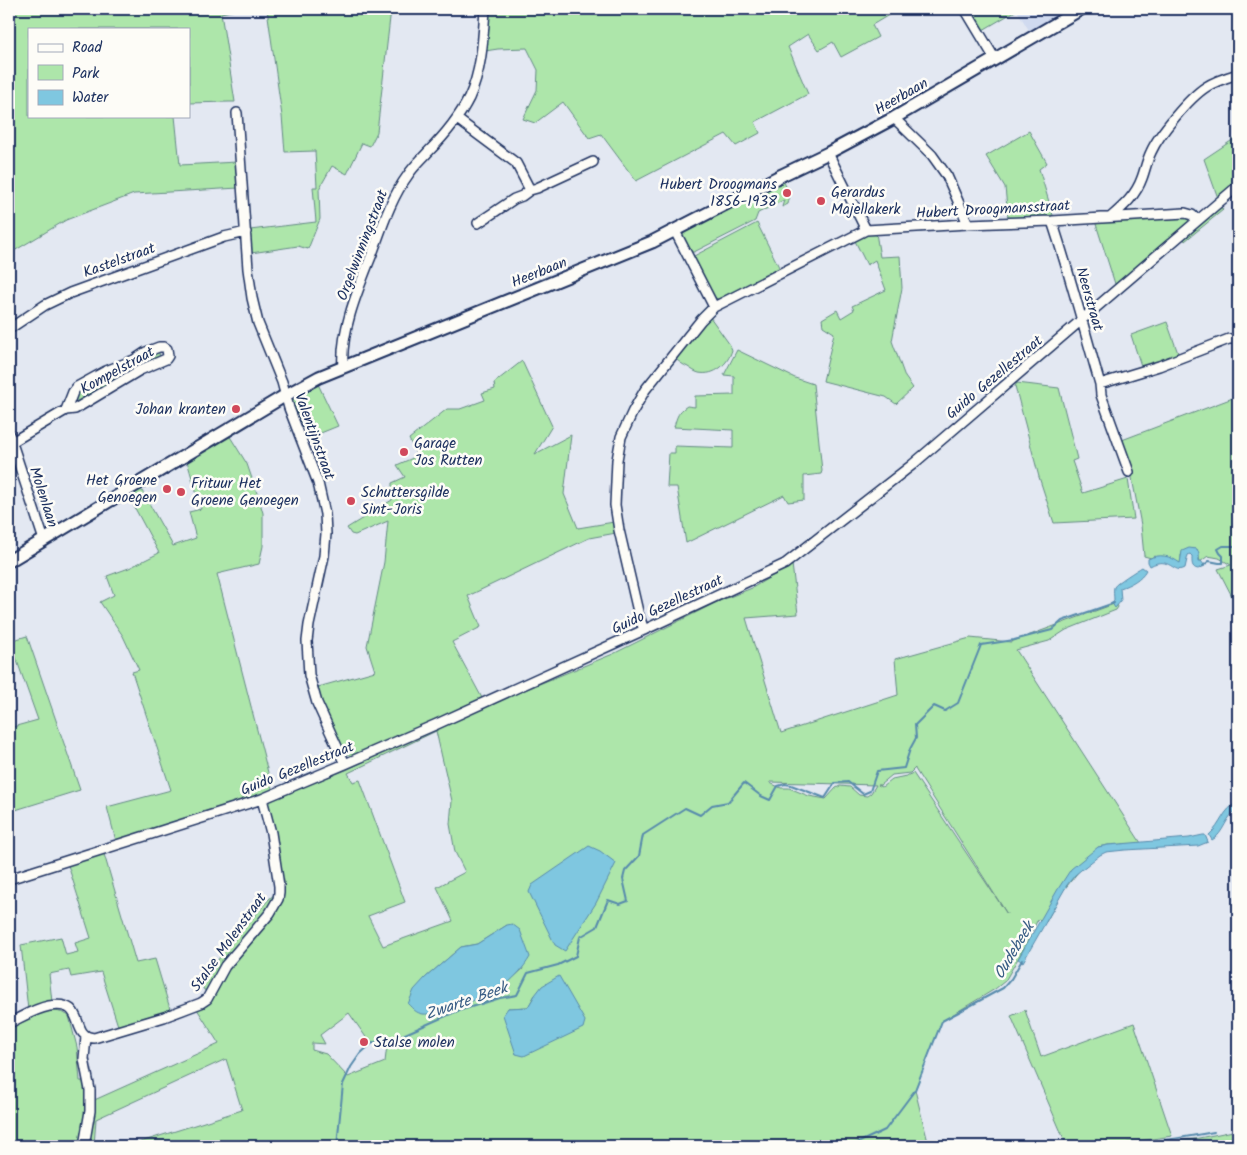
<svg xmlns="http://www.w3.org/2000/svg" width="1247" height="1155" font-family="Kalam,sans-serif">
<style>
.built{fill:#d0daef}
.green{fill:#ade6aa;stroke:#648a84;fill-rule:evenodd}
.water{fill:#7fc7e0;stroke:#578aac}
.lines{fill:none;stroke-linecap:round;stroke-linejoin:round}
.stream{stroke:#578aac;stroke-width:2}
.street-casing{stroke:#1b2f5e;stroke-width:12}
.secondary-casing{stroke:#1b2f5e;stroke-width:15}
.street{stroke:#fdfcf7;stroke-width:9}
.secondary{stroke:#fdfcf7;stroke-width:11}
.poi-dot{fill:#d1495b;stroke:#fdfcf7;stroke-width:2}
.labels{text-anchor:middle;stroke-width:5;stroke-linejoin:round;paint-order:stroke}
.street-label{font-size:15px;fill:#1b2f5e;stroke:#fdfcf7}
.poi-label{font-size:15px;fill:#1b2f5e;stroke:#fdfcf7;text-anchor:start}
.water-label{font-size:16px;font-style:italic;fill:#395d85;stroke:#fdfcf7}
</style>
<rect width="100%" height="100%" fill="#e3e8f2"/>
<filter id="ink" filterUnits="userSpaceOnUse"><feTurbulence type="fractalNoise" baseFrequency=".02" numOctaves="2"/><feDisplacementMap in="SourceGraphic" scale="10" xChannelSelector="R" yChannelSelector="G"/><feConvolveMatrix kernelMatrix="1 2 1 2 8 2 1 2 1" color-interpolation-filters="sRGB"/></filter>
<g filter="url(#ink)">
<path class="built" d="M1016,9H1070L1030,32Z"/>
<path class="green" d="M9,9H241L221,13L235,102H229L189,103V29H29V116H175L180,165L237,162L239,188L134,194L66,220L9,254Z
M267,9H391L377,132L370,146L362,143L347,174L332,166L319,189L320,219L308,249L298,246L251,253L250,230L316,222L313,187H317L315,151L285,152L282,116Z
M488,9H899L872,25L878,37L841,57L833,42L819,50L808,34L788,47L808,94L755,122L760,133L736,146L726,134L636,181L601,134L589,138L563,102L535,123L523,119L537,90L538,70L527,48L498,49L485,51Z
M970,9H1016L1017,10L983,30Z
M1029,131L1047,163L1039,169L1053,215L1008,218L1005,187L986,156Z
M1234,139L1238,145V181L1218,198L1204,159Z
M783,180L790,195L788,204L782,207L784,200L758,213L755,221L694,252H690L682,236L683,231Z
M1220,206L1223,210L1185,241L1183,237Z
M1185,217L1189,221L1188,225L1116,287L1095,221Z
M757,223L780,269L724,297L718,299L713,297L693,257L694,256Z
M876,233L880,257L900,256L902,288L892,341L905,377L913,388L896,404L886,397L823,381L834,333L823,326L822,319L837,310L841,318L854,310L852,306L886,290L875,260L867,265L855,241L867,235Z
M710,317L730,345L732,350C728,364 715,376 699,373C695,372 691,369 688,367C683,365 679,362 675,358Z
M1167,322L1179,356L1142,369L1131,335Z
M737,350L795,378L813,384L822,471L821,474L804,476V500L788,502L784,495L686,543L677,487H667L669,453H675V446L733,448V430L674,427C677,416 678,412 687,406L695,407V396L734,395V376L724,375Z
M156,351L159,353L160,357L73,408L72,403L79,388Z
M522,361L552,426L535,454L571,435L564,494L578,528L614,522L616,533L589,538L468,596L481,627L452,642L482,698L356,756C350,757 347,754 343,750L316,692L318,687L375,671L367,646L384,562L388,521L355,535L351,534L347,528L392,500V483L405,477L397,465L417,456L409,439L447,409H460L485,400L482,393L495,389L494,383Z
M1017,383L1059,388L1077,459L1072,461L1083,493L1128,479L1134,519L1054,523L1039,477L1015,386Z
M318,384L338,426L306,439L290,399Z
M1238,396V608L1218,569L1231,565L1219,558L1208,556L1200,562L1197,549L1181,555V563H1180L1154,556L1151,558L1144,556L1141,525L1132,478V469L1122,440Z
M229,435L247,464L259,499L263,513V546L259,564L217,574L273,792L116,841L107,807L171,790L132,672L139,670L123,636L100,602L114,595L107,576L129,568L159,553L129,497L141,489L173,546L196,538L189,512L201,509L187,461Z
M792,564L798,614L746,618L781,733L898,695L895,659L970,638L1011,642L1114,604L1115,598L1118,607L1116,610L1066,630L1049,641L1016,650L1141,843L1108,845L1098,847L1063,891L1046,922L1038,919L1024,948L1005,981L995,989L942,1021L915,1090L929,1146H128L242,1110L226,1059L96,1119L94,1146H9V1025L25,1018L26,1021C34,1009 58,1008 69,1016L77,1047L80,1081H83L90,1102L219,1044L197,1009L213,993L204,990L203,988L204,983L221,955L269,899L275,894L280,899L267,804L270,800L346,770L446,723L485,706L613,654L717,602L752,588ZM436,731L452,801L450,824L455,852L465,872L437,887L453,921L383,946L368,916L405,902L360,780L353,782L348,773ZM915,768V769L1007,914L913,773L906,776L892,779L882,787L878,785H880L892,775L910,773ZM770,783V782L876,785L871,793L867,796L859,795L850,787L840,786L836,788L826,799L809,796L789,788H781ZM507,925L523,969L501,988L462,1004L425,978L461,947L477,944ZM535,995L516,1054L508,1008L528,1007ZM349,1013L370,1043L387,1045L385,1062L348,1077L326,1054L312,1050V1043L325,1044L320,1035Z
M27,636L80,790L9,812V728L38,720L10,641Z
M104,854L136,963L155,959L171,1012L119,1029L101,972L71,977L69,970L49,974L52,1002L28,1010L21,945L61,937L66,955L78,952L75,943L91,938L68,865Z
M1025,1010L1041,1057L1134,1023L1172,1136L1127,1143L1175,1141L1194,1139L1238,1130V1146H1067L1011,1016Z"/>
<path class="water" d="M1189,548L1197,549L1199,553V561H1201L1205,566L1198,569C1191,568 1192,562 1192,556L1190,554L1188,555L1185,568C1173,575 1170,555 1150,566L1148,562V559C1160,553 1170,556 1180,563L1182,551Z
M1142,567L1146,570C1141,579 1130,585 1120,588L1121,601L1115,608L1112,603L1114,600C1114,596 1113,591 1114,587C1116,583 1137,570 1142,567Z
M1238,802V809C1226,815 1224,834 1212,840L1209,835C1222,824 1222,810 1238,802Z
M1203,835H1205L1208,842L1198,846L1125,850L1106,852L1100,855L1081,870L1075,875L1067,885L1023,962L1018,959L1058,889L1071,869L1098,847L1108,845L1189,838Z
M589,846L600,851L616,863L596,903L565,951L555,945L529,892L532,885Z
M512,924L520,930L530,957C523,969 513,980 501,988C491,995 434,1016 423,1014C416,1013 413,1009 408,1004L414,990L425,978L461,947L477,944L507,925Z
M559,976L585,1021L583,1028L524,1056L516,1054L503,1015L508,1008L528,1007L535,995L542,986Z"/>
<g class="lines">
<path class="stream" d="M9,14L18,9
M1203,566L1209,561L1219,563H1223V556L1220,553L1218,549L1223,546H1237L1238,543
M337,1146L343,1084L351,1067L360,1054L371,1044L376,1042L396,1038L455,1012L500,998L517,995L528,973L558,965L576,956L580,937L597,927L608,900L620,904L628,901L623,879L625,871L639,856L643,835L685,808L700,815L712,805L728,802L744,783L761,796L770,800L778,786L785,784L791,785L825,798L835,783L848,782L863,794L870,791L877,771L904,768L910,749L916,738L915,725L934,706L945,711L958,703L981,645L1014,640L1052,630L1062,621L1114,603
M851,1146L885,1130L915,1090L942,1021L1003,988L1011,979L1022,960
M1075,1146C1088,1141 1114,1146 1129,1145C1157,1142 1186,1137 1214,1132"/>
<g class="street-casing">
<path id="street" d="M965,9L995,59
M237,113L248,269L252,298L258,323L282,382L289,408L318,483L325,514L326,534L324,556L309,625L307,641L309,675L317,703L345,764
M894,118L932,155L947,176L968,224
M457,119L516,163L530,190
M828,153L866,230
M1111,217C1124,206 1136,195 1142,178C1145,170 1147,160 1151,152C1159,134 1189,98 1206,87C1215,81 1228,77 1238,74
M1052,221C1070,275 1084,329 1100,384L1159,366L1229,339H1238
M478,223L514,199L522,196L530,190L537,188L593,162
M675,231L714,307
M9,329L45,305L70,293L224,237L246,232
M343,367C340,331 359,287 372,254C382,227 391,198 408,175C414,166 421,160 428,152C444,136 459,118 469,98C482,70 483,39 485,9
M1100,384L1101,395L1129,472
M9,434L44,540
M12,442L66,410L75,409L140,370L166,359L168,356L167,349L164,347H159L146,352L134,360L106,371L77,387L73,392L66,410
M644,630L639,616L619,530L615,505L617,460L621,437L633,411L645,390L701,320L714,307L866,230L968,224L1052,221L1185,213L1192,215L1197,220
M9,879L262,799L345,764L437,724L644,630L785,564L912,465L1238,186
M9,1023C22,1017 34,1009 49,1006C88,999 69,1037 94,1038L164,1017L201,1003L207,999L225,966L270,913L278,899L279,893V886L271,833L262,799
M84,1146L90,1111V1090L84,1059L86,1037"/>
</g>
<g class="secondary-casing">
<path id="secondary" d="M9,561L286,395L319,377L652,242L782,175L828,153L894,118L1081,9"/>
</g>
<use href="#street" class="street"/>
<use href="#secondary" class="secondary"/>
</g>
</g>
<g class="poi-dot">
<circle cx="787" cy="193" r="5"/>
<circle cx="821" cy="201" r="5"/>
<circle cx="236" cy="409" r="5"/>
<circle cx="404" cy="452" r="5"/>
<circle cx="167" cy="489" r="5"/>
<circle cx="181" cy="492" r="5"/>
<circle cx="351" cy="501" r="5"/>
<circle cx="364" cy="1042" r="5"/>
</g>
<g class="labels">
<g class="street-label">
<text transform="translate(901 96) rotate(-30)" y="5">Heerbaan</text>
<text transform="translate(993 209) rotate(-3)" y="5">Hubert Droogmansstraat</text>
<text transform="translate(362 245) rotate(-69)" y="5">Orgelwinningstraat</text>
<text transform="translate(119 260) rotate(-20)" y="5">Kastelstraat</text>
<text transform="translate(539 272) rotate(-22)" y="5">Heerbaan</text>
<text transform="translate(1090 299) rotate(74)" y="5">Neerstraat</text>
<text transform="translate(117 370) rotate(-29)" y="5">Kompelstraat</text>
<text transform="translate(994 377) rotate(-40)" y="5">Guido Gezellestraat</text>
<text transform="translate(315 436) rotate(70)" y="5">Valentijnstraat</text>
<text transform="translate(44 497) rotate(72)" y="5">Molenlaan</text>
<text transform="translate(667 604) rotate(-25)" y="5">Guido Gezellestraat</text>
<text transform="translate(297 768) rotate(-22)" y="5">Guido Gezellestraat</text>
<text transform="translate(228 942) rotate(-54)" y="5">Stalse Molenstraat</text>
</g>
<g class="poi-label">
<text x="777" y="189" text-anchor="end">Hubert Droogmans<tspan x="777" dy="17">1856-1938</tspan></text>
<text x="831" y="197">Gerardus<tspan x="831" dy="17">Majellakerk</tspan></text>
<text x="226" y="414" text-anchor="end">Johan kranten</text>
<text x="414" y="448">Garage<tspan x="414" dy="17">Jos Rutten</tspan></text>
<text x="157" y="485" text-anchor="end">Het Groene<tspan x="157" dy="17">Genoegen</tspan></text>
<text x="191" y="488">Frituur Het<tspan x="191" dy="17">Groene Genoegen</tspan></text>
<text x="361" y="497">Schuttersgilde<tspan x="361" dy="17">Sint-Joris</tspan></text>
<text x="374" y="1047">Stalse molen</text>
</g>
<g class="water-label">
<text transform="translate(1013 950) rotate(-59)" y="6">Oudebeek</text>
<text transform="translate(466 1000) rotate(-19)" y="6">Zwarte Beek</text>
</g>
</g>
<rect width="1247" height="1155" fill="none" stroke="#fdfcf7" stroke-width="30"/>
<rect x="15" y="15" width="1217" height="1125" fill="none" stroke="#1b2f5e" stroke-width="2" filter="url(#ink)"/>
<rect x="28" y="28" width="162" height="90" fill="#fdfcf7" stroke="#a3aaba"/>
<rect x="38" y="44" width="25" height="8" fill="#fdfcf7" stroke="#a3aaba"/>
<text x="72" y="52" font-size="15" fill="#1b2f5e">Road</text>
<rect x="38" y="65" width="25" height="15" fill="#ade6aa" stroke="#a3aaba"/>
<text x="72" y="78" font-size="15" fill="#1b2f5e">Park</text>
<rect x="38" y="90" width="25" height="15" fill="#7fc7e0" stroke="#a3aaba"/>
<text x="72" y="102" font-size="15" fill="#1b2f5e">Water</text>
</svg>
